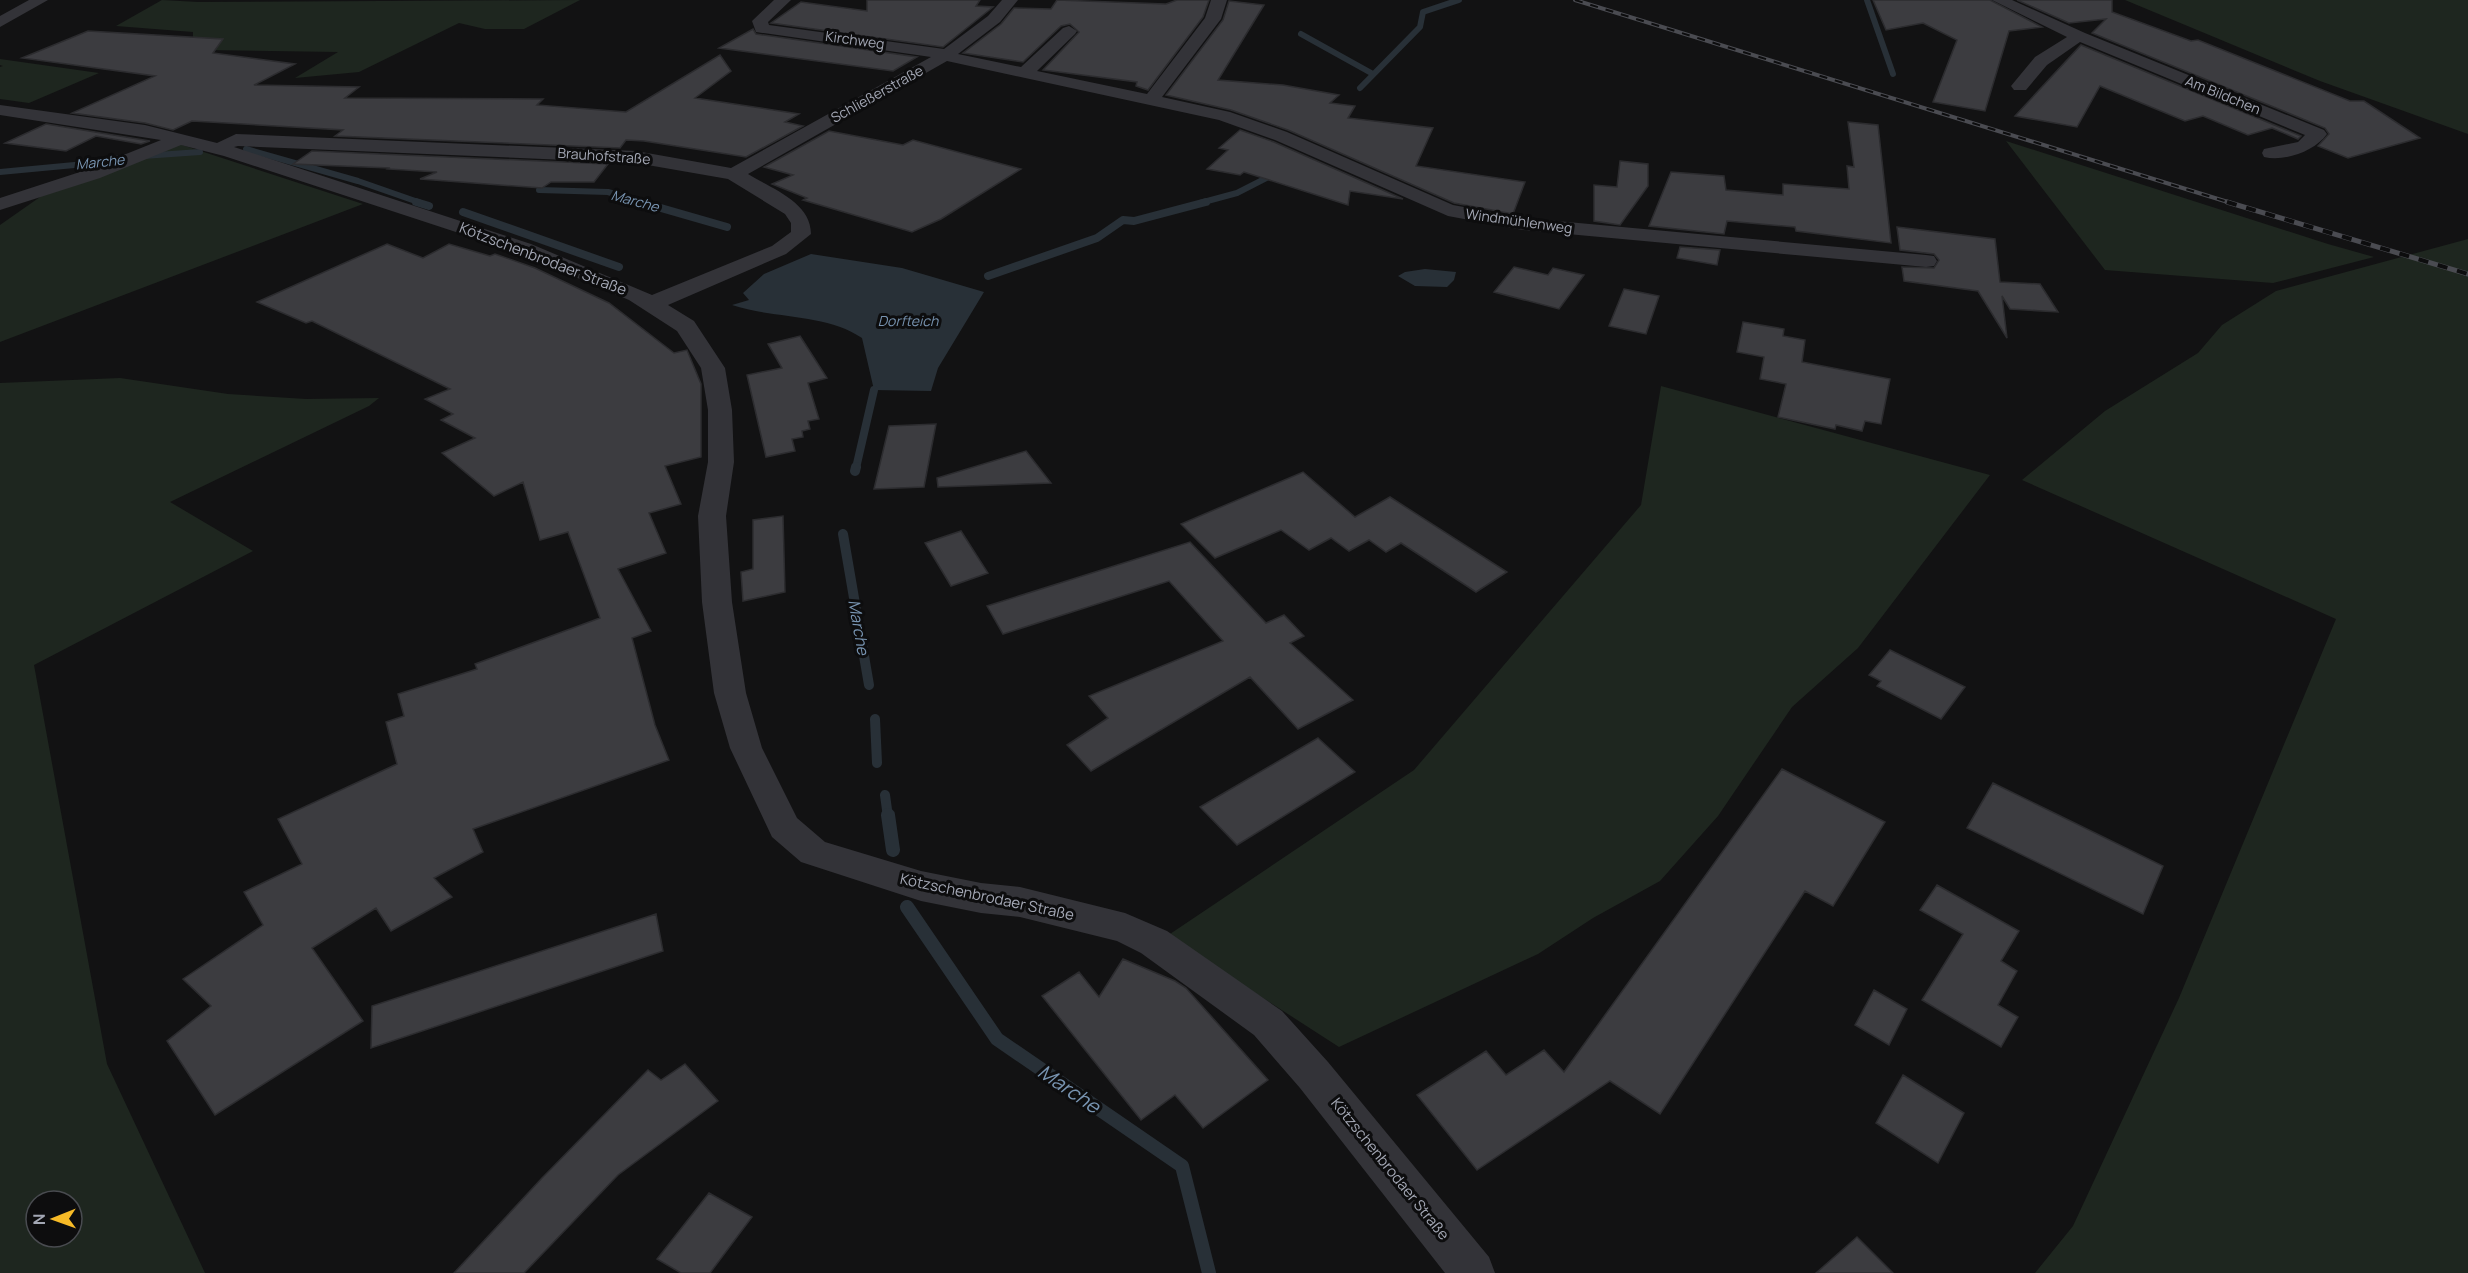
<svg xmlns="http://www.w3.org/2000/svg" width="2468" height="1273" font-family="Manrope,sans-serif">
<style>
.green{fill:#1e261f;fill-rule:evenodd}
.water{fill:#283037}
.lines{fill:none;stroke-linecap:round;stroke-linejoin:round}
.stream-far3{stroke:#283037;stroke-width:6}
.stream-far2{stroke:#283037;stroke-width:8}
.stream-far1{stroke:#283037;stroke-width:10}
.stream{stroke:#283037;stroke-width:14}
.building{fill:#3c3c40;stroke:#2c2c2f;stroke-width:1.5}
.street{fill:#333338;fill-rule:evenodd}
.rail-far1-casing{stroke:#4a4b51;stroke-width:4}
.rail-casing{stroke:#4a4b51;stroke-width:5}
.rail-far1{stroke:#0d0d0e;stroke-width:2;stroke-dasharray:8;stroke-linecap:butt}
.rail{stroke:#0d0d0e;stroke-width:4;stroke-dasharray:10;stroke-linecap:butt}
.labels{text-anchor:middle;stroke-width:6;stroke-linejoin:round;paint-order:stroke}
.far-street-label{font-size:14px;fill:#a3a7b4;stroke:#0d0d0e}
.far-water-label{font-size:14px;font-style:italic;fill:#7894b1;stroke:#0d0d0e}
.street-label{font-size:15px;fill:#a3a7b4;stroke:#0d0d0e}
.water-label{font-size:16px;font-style:italic;fill:#7894b1;stroke:#0d0d0e}
.near-water-label{font-size:20px;font-style:italic;fill:#7894b1;stroke:#0d0d0e}
</style>
<rect width="100%" height="100%" fill="#121213"/>
<path class="green" d="M162,0L198,2L580,0L524,29H485L459,23L359,72L295,78L338,52L205,50L193,43V32L116,26Z
M2125,0H2468V134L2320,81Z
M0,59L99,73L29,103L0,99V67L3,66L0,65Z
M2006,141L2328,244L2374,257L2273,283L2105,270Z
M176,143L363,204L0,342V225L50,190Z
M2468,239V1273H2035L2073,1226L2179,998L2336,619L2022,480L2105,411L2198,353L2222,325L2276,291Z
M120,378L228,394L306,399L379,398L369,406L170,502L253,551L34,665L107,1064L205,1273H0V383ZM36,1201H72V1237H36Z
M1661,386L1990,475L1858,648L1792,707L1718,816L1660,881L1593,918L1538,954L1339,1047L1167,936L1414,770L1641,505Z"/>
<path class="water" d="M811,254L902,268L984,292L938,368L931,391L874,390L862,338C826,313 773,319 732,305L749,300L743,293L764,274Z
M1425,269L1456,272L1454,280L1447,287L1415,286L1398,276L1405,272Z"/>
<g class="lines">
<path class="stream-far3" d="M1867,0L1893,74
M1301,34L1373,74
M1360,88L1420,27L1423,12L1459,0
M246,149L358,181L421,203
M143,156L200,152
M0,172L85,164L125,157
M539,190L608,192L645,203
M1200,203L1237,193L1278,172"/>
<path class="stream-far2" d="M416,202L429,206
M640,202L727,227
M463,212L619,267
M988,276L1097,238L1123,220L1134,221L1206,202
M856,468L874,390"/>
<path class="stream-far1" d="M855,471L856,467
M843,534L869,685
M875,719L877,763
M885,795L888,817"/>
<path class="stream" d="M888,815L893,850
M907,907L997,1039L1182,1166L1209,1273"/>
</g>
<path class="building" d="M867,0H980L976,6L993,7L943,47L771,23L801,2L867,11Z
M1057,0L1166,4L1177,0H1209L1203,17L1148,90L1136,86L1137,82L1043,70L1079,32L1070,24L1061,26L1023,62L963,53L1001,24L1014,8L1051,9Z
M1873,0H1990L2042,27L2009,31L1985,111L1933,102L1957,40L1923,23L1886,30Z
M2017,0H2112V12L2191,41L2198,40L2350,101H2364L2420,138L2348,158L2318,146L2329,134L2325,128L2092,33L2106,19L2069,23Z
M1229,1L1264,5L1218,80L1283,85L1339,95L1330,103L1355,106L1348,118L1433,128L1416,166L1525,182L1513,214L1454,203L1288,130L1231,110L1166,95L1223,20Z
M753,29L756,34L917,57L893,71L719,48Z
M88,31L223,39L213,53L295,64L254,85L359,87L345,98L543,99L537,105L626,112L720,55L731,71L695,98L799,114L785,122L803,126L746,157L644,141L626,140L620,148L335,136L343,130L192,121L173,130L145,123L72,113L155,76L22,58Z
M2081,45L2301,136L2298,139L2272,128L2248,135L2203,116L2185,121L2100,86L2077,127L2015,116Z
M1848,122L1878,125L1891,243L1796,231L1795,227L1727,221L1724,234L1649,226L1671,172L1724,176L1726,190L1783,195V184L1849,189L1847,166L1854,167Z
M46,124L150,141L141,144L96,136L66,151L5,143Z
M1240,130L1274,142L1403,199L1350,191L1348,205L1244,172L1240,175L1207,169L1228,150L1219,148Z
M829,131L903,145L913,140L1021,169L941,219L912,232L803,200L807,198L772,184L793,175L764,167Z
M312,151L608,164L594,182H551L542,188L420,179L437,172L388,169L390,168L293,164Z
M1620,161L1648,164V186L1620,225L1594,221V185L1617,187Z
M1897,227L1995,239L2000,282L2040,284L2058,312L2010,309L2002,296L2007,338L1978,291L1904,281L1902,267L1934,268L1939,260L1934,254L1900,250Z
M387,244L423,258L449,244L490,256L495,254L535,268L609,303L674,353L687,350L701,384V457L665,466L681,504L649,513L666,553L618,569L651,631L632,638L655,725L669,760L473,829L483,852L434,878L452,897L391,931L376,908L312,948L363,1021L215,1115L167,1041L211,1006L183,979L263,925L244,892L302,864L278,819L397,764L386,722L404,716L398,694L477,669L475,664L600,618L568,532L540,540L523,482L494,496L442,453L475,438L441,420L453,414L425,399L450,389L312,321L306,323L257,302Z
M1680,247L1720,250L1717,265L1677,258Z
M1514,267L1548,275L1553,268L1584,275L1559,309L1494,292Z
M1624,289L1659,296L1646,334L1609,326Z
M1743,322L1784,329L1783,336L1805,340L1802,362L1890,379L1881,424L1865,421L1862,431L1836,425L1835,429L1778,417L1786,384L1760,379L1764,357L1737,352Z
M800,336L827,378L808,383L819,419L808,421L810,429L802,431L803,437L792,439L795,451L766,457L747,375L782,368L768,344Z
M936,424L924,487L874,489L889,426Z
M1026,451L1051,483L938,487L937,478Z
M1303,472L1355,517L1390,497L1507,572L1476,592L1401,543L1386,552L1369,540L1349,551L1331,538L1309,550L1281,530L1215,558L1181,524Z
M783,516L785,592L743,601L741,572L753,569V520Z
M961,531L988,573L951,586L925,543Z
M1190,542L1266,623L1284,615L1304,636L1290,643L1353,700L1298,729L1250,677L1091,771L1067,745L1108,718L1089,696L1223,641L1169,581L1003,634L987,606Z
M1890,650L1965,687L1941,719L1877,686L1881,681L1869,675Z
M1318,738L1355,772L1237,845L1200,807Z
M1782,769L1885,822L1833,906L1805,891L1660,1114L1610,1081L1477,1170L1417,1095L1486,1051L1506,1075L1544,1050L1564,1072Z
M1993,783L2163,866L2143,914L1967,828Z
M1937,885L2019,931L2001,961L2017,971L1998,1005L2018,1017L2001,1047L1922,1000L1963,934L1920,910Z
M656,914L663,951L371,1048L372,1006Z
M1123,959L1175,981L1186,988L1268,1080L1203,1128L1175,1095L1141,1120L1042,996L1079,972L1099,997Z
M1874,990L1907,1009L1889,1045L1855,1025Z
M685,1064L718,1101L618,1175L524,1273H454L542,1178L648,1070L661,1080Z
M1903,1075L1964,1113L1938,1163L1876,1123Z
M709,1193L752,1217L710,1273H681L657,1259Z
M1857,1237L1893,1273H1816Z"/>
<g class="lines">
<path class="street" d="M29,0H48L0,27V16Z
M774,0H791L768,22L769,25L944,49L988,16L1002,0H1018L1000,22L958,54L1021,67L1063,28L1069,26L1077,31L1075,34L1037,71L1147,94L1205,18L1211,0H1227L1221,19L1162,97L1230,112L1287,132L1453,205L1523,218L1926,255L1934,256L1937,261L1934,266L1926,267L1523,230L1448,216L1275,140L1219,120L947,61L748,174C772,189 811,202 811,234L786,254L668,305L694,321L725,368L732,410L734,462L726,516L732,602L746,693L762,748L797,818L825,842L921,871L981,883L1020,887L1125,913L1167,931L1282,1011L1328,1062L1489,1257L1495,1273H1445L1300,1088L1254,1035L1141,953L1117,941L1020,917L981,913L921,901L801,862L772,837L730,748L714,693L702,602L698,516L708,462V410L701,368L677,331L629,300L517,252L224,156L181,145L100,178L0,210V198L86,170L161,140L0,115V105L145,125L217,143L236,134L636,151L731,168L931,57L756,32L752,21ZM238,146L636,163L728,179L785,214L791,223V232L772,246L652,295L531,244L234,147Z
M1992,0H2012L2085,33L2324,130L2327,134C2315,151 2285,162 2264,157L2262,153L2264,149L2298,142L2305,135L2080,42L2047,65L2026,90H2014L2011,86L2035,57L2067,37Z"/>
<g class="rail-far1-casing">
<path id="rail-far1" d="M1575,0L2231,203"/>
</g>
<g class="rail-casing">
<path id="rail" d="M2227,202L2468,274"/>
</g>
<use href="#rail-far1" class="rail-far1"/>
<use href="#rail" class="rail"/>
</g>
<g class="labels">
<g class="far-street-label">
<text transform="translate(855 40) rotate(8)" y="5">Kirchweg</text>
<text transform="translate(877 94) rotate(-29)" y="5">Schließerstraße</text>
<text transform="translate(2223 95) rotate(22)" y="5">Am Bildchen</text>
<text transform="translate(604 156) rotate(4)" y="5">Brauhofstraße</text>
<text transform="translate(1519 221) rotate(8)" y="5">Windmühlenweg</text>
</g>
<g class="far-water-label">
<text transform="translate(100 162) rotate(-6)" y="5">Marche</text>
<text transform="translate(635 201) rotate(15)" y="5">Marche</text>
<text x="908" y="326">Dorfteich</text>
</g>
<g class="street-label">
<text transform="translate(543 259) rotate(21)" y="5">Kötzschenbrodaer Straße</text>
<text transform="translate(987 897) rotate(12)" y="5">Kötzschenbrodaer Straße</text>
<text transform="translate(1390 1169) rotate(51)" y="5">Kötzschenbrodaer Straße</text>
</g>
<g class="water-label">
<text transform="translate(859 627) rotate(80)" y="6">Marche</text>
</g>
<g class="near-water-label">
<text transform="translate(1069 1089) rotate(34)" y="7">Marche</text>
</g>
</g>
<g transform="translate(54 1219) rotate(269)"><circle r="28" fill="#0d0d0e" stroke="#494b50" stroke-width="1.5"/>
<path d="M0-4.5L10 22L0 15L-10 22Z" fill="#f6ba27"/>
<text y="-9" font-size="16" font-weight="bold" text-anchor="middle" fill="#a3a7b4">N</text>
</g>
</svg>
